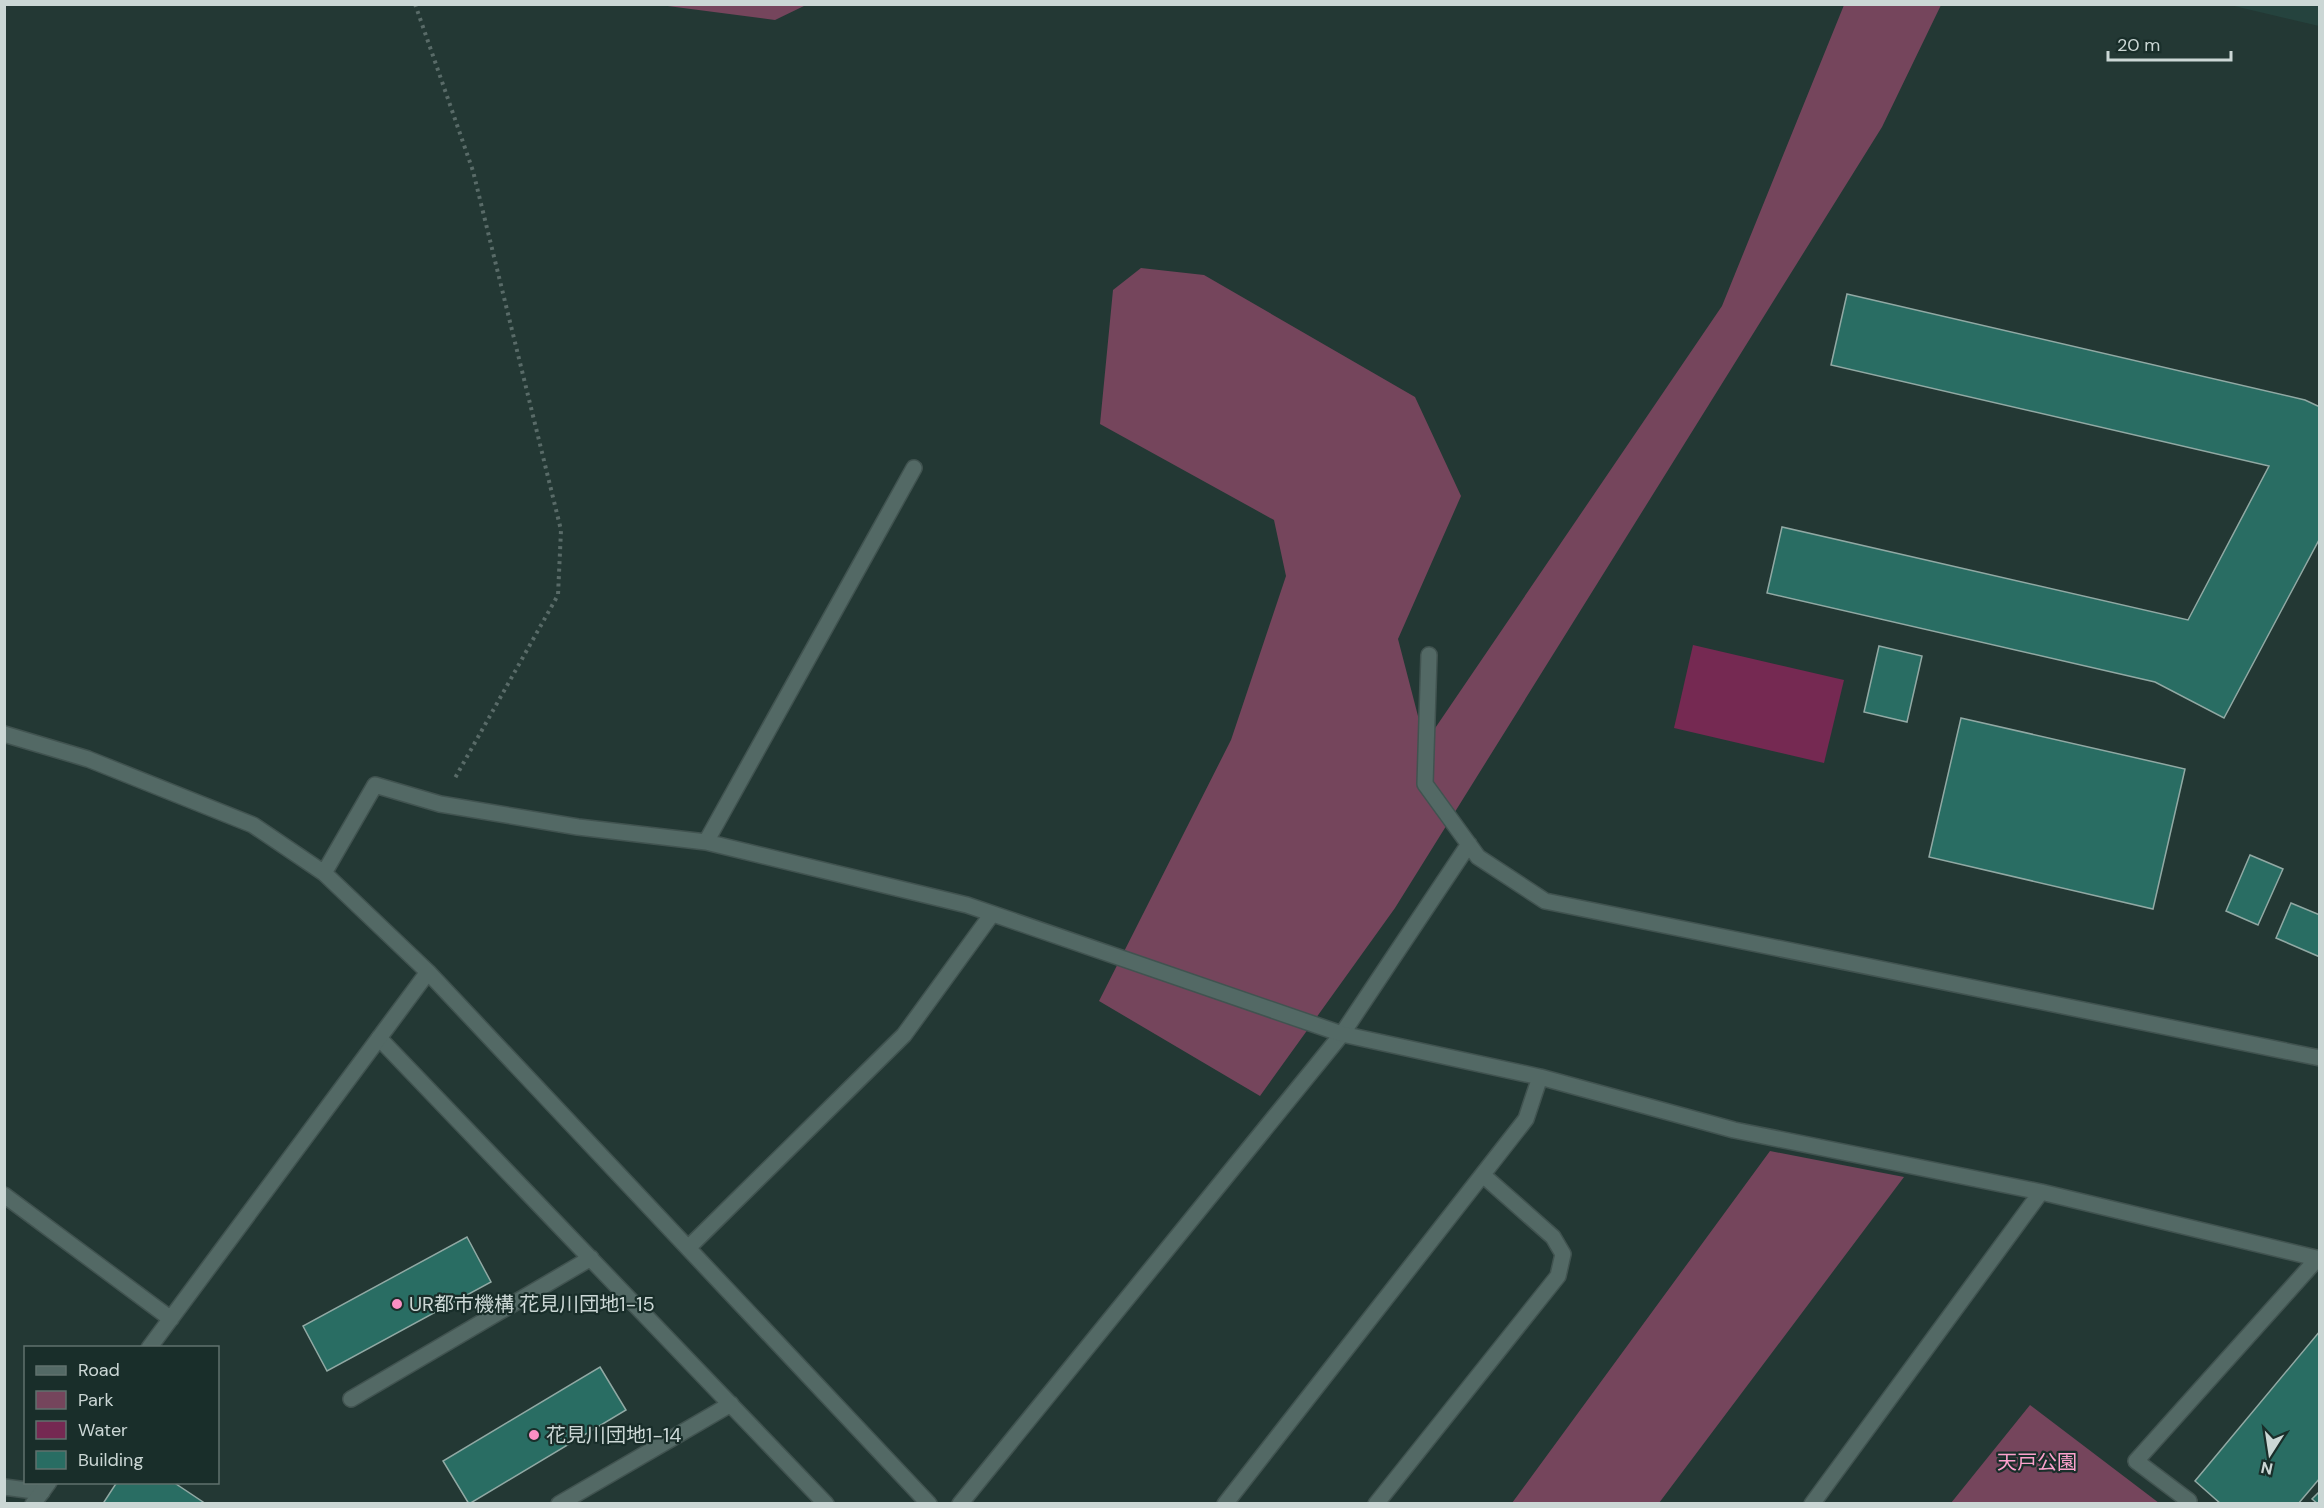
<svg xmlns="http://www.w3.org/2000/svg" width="2324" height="1508" font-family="'DM Sans','Noto Sans JP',sans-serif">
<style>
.built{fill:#25433e}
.green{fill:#75455c}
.water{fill:#752952}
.building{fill:#296d63;stroke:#91a9a4;stroke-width:1.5}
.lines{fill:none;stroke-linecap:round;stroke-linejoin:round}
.lane-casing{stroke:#415350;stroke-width:18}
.street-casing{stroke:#415350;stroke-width:18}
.path{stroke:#596b68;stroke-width:4;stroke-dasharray:3 4.5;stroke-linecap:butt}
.lane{stroke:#536965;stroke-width:15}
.street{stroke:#536965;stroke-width:15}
.poi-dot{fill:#fb8fc4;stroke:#192e2a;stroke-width:2}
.labels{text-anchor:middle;stroke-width:4.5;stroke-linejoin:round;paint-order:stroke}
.poi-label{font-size:20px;fill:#cbd7d5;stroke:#192e2a;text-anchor:start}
.park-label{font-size:20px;fill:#fba1cc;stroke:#192e2a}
</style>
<rect width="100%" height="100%" fill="#233834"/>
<path class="built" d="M2230,5H2319V26Z"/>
<path class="green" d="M660,5H806L775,20Z
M1844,5H1941L1882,127L1395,908L1260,1096L1099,1001L1231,740L1286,576L1274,520L1100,424L1113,290L1141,268L1204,275L1415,397L1461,496L1398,639L1425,743L1722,306Z
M1770,1151L1904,1177L1659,1503H1512Z
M2030,1405L2159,1503H1951Z"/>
<path class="water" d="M1693,645L1844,680L1824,763L1674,728Z"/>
<path class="building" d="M1847,294L2305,400L2320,407V538L2224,718L2155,682L1767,593L1782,527L2188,620L2269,466L1831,365Z
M1879,646L1922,656L1907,722L1864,712Z
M1961,718L2185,769L2153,909L1929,857Z
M2250,855L2283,869L2258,925L2226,911Z
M2291,903L2320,915V957L2276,938Z
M467,1237L491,1282L327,1371L303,1326Z
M2320,1331V1478L2298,1504H2221L2195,1481Z
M600,1367L626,1410L469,1504L443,1461Z
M117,1482H173L206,1504H107L104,1502Z
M2320,1491V1504H2318L2312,1499Z"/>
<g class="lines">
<g class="lane-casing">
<path id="lane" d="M1429,655L1425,784L1478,857L1545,901L2320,1058
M379,1038L826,1504
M351,1399L591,1258
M4,1487L42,1492
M559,1504L731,1404
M960,1504L1342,1034L1469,844"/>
</g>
<g class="street-casing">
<path id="street" d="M4,734L88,759L253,825L324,873L428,972L929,1504
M706,842L914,468
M324,873L375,785L440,804L578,827L706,842L967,905L1342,1034L1540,1077L1734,1130L2041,1192L2320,1259
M4,1195L171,1319
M688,1248L904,1035L992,914
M149,1348L428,972
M33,1504L49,1482
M1225,1504L1526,1119L1540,1077
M1376,1504L1558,1276L1563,1254L1553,1237L1484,1176
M1812,1504L2041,1192
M2187,1504L2189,1501L2136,1461L2318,1258"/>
</g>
<path class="path" d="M415,4L473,171L561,530L558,595L455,778"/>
<use href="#lane" class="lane"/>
<use href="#street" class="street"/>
</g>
<g class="poi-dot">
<circle cx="397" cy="1304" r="6"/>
<circle cx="534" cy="1435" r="6"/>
</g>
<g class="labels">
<g class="poi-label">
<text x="409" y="1311">UR都市機構 花見川団地1-15</text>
<text x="546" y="1442">花見川団地1-14</text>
</g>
<g class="park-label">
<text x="2037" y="1469">天戸公園</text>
</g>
</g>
<rect width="2324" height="1508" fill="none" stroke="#cbd7d5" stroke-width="12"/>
<rect x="24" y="1346" width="195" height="138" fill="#192e2a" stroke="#60726e" stroke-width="1.5"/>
<rect x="36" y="1366" width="30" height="9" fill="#536965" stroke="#60726e" stroke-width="1.5"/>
<text x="78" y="1376" font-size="18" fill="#cbd7d5">Road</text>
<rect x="36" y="1391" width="30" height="18" fill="#75455c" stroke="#60726e" stroke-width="1.5"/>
<text x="78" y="1406" font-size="18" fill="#cbd7d5">Park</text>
<rect x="36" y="1421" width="30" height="18" fill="#752952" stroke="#60726e" stroke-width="1.5"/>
<text x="78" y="1436" font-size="18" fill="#cbd7d5">Water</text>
<rect x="36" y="1451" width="30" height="18" fill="#296d63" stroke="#60726e" stroke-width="1.5"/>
<text x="78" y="1466" font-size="18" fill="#cbd7d5">Building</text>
<g transform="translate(2270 1454) rotate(192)" stroke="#192e2a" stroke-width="4.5" paint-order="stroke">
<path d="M0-4.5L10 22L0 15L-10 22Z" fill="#cbd7d5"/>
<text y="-9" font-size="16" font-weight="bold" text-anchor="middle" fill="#cbd7d5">N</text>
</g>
<path d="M2108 51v9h123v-9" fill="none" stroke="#cbd7d5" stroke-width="3"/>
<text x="2117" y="51" font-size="18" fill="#cbd7d5" stroke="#192e2a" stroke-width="4.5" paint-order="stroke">20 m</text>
</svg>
